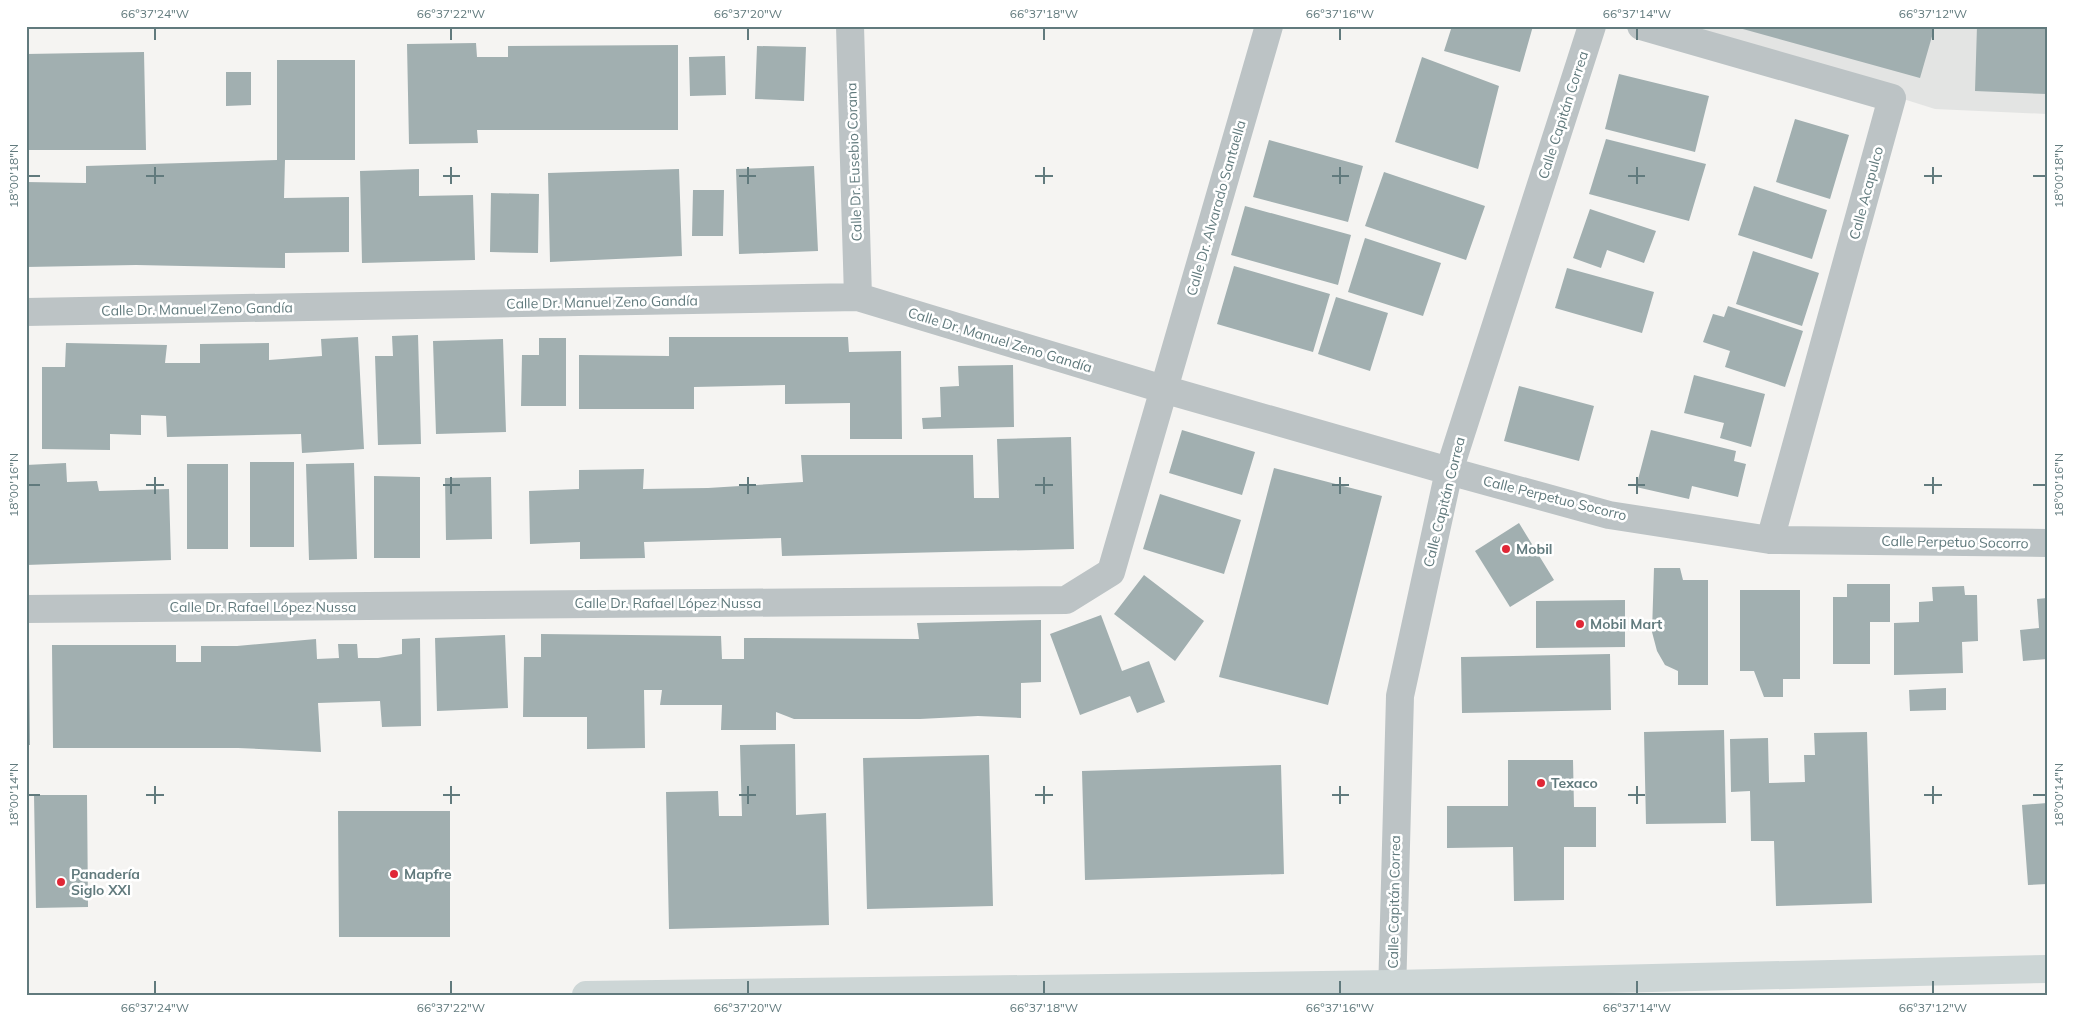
<svg xmlns="http://www.w3.org/2000/svg" width="2073" height="1021" font-family="Mulish,sans-serif">
<style>
.built{fill:#e3e4e3}
.building{fill:#a1afb0}
.lines{fill:none;stroke-linecap:round;stroke-linejoin:round}
.minor{stroke:#bcc3c5;stroke-width:28}
.major{stroke:#cdd6d6;stroke-width:28}
.ticks{fill:none;stroke:#617a7d;stroke-width:2}
.poi-dot{fill:#e02736;stroke:#fff;stroke-width:2}
.labels{text-anchor:middle;stroke-width:5;stroke-linejoin:round;paint-order:stroke}
.street-label{font-size:14px;fill:#617a7d;stroke:#fff}
.poi-label{font-size:14px;font-weight:bold;fill:#617a7d;stroke:#fff;text-anchor:start}
.neatline{fill:none;stroke:#617a7d;stroke-width:2}
.ticks-label{font-size:12px;text-anchor:middle;fill:#617a7d}
</style>
<rect width="100%" height="100%" fill="#f5f4f2"/>
<path class="built" d="M1672,26H2047V114L1935,109Z"/>
<path class="building" d="M1452,26H1533L1520,72L1444,51Z
M1732,26H1935L1920,78Z
M1977,26H2047V94L1975,91Z
M476,43L477,57H508V46L678,45V130H477L478,143L409,144L407,44Z
M757,46L806,47L804,101L755,99Z
M144,52L146,150H26V54Z
M725,56L726,95L690,96L689,57Z
M1422,57L1499,86L1478,169L1395,142Z
M277,60H355V160H285L284,198L349,197V252L285,253V268L136,265L26,267V182L86,183V166L277,160Z
M226,72H251V105L226,106Z
M1619,74L1709,96L1695,152L1605,129Z
M1795,119L1849,135L1830,199L1776,182Z
M1606,139L1706,164L1689,221L1589,194Z
M1269,140L1363,166L1348,222L1253,197Z
M814,166L818,251L739,254L736,169Z
M419,169V196L473,195L475,260L362,263L360,171Z
M679,169L682,256L550,262L548,173Z
M1384,172L1485,206L1466,260L1365,226Z
M1754,186L1827,210L1812,259L1738,235Z
M693,190H724L723,236H692Z
M491,193L539,194L538,253L490,252Z
M1245,206L1351,235L1338,285L1231,255Z
M1590,209L1656,231L1644,263L1607,250L1601,268L1573,258Z
M1365,238L1441,263L1423,316L1348,292Z
M1753,251L1819,273L1802,326L1736,304Z
M1234,266L1330,294L1313,352L1217,324Z
M1567,268L1654,292L1642,333L1555,308Z
M1336,297L1388,313L1370,371L1318,354Z
M1728,306L1803,331L1785,387L1725,367L1730,351L1703,342L1713,314L1724,317Z
M418,335L421,444L378,445L375,356H393L392,336Z
M358,337L364,449L302,453L301,434L167,437L166,416L141,415V435L110,434V450L42,449V367H65L66,343L167,345L165,363H200V344L269,343V360L322,356L321,339Z
M669,337H848L849,352L901,351L902,439H850V403L785,404V385L694,387V409H579V355L669,356Z
M539,338H566V406H521L522,355H539Z
M503,339L506,432L436,434L433,341Z
M1013,365L1014,427L923,429L922,418L941,417L940,387L959,386L958,366Z
M1694,375L1765,394L1751,447L1720,438L1724,423L1684,413Z
M1519,386L1594,406L1579,461L1504,441Z
M1182,430L1255,452L1242,495L1169,473Z
M1651,430L1736,451L1734,461L1746,464L1738,497L1692,486L1689,499L1636,487Z
M1071,437L1074,549L782,556L781,538L644,542L645,558L580,559V542L530,544L529,491L579,489V470L644,469L643,489L708,488L803,482L801,455H973L974,498H999L997,439Z
M250,462H294V547H250Z
M66,463L67,482L97,481L99,491L169,489L171,560L26,565V465Z
M354,463L357,559L309,560L306,464Z
M187,464H228V549H187Z
M1274,468L1382,496L1328,705L1219,677Z
M374,476L420,477V558H374Z
M491,477L492,539L446,540L445,478Z
M1160,494L1241,520L1224,574L1143,549Z
M1519,523L1554,580L1510,607L1475,551Z
M1654,568H1680L1683,580H1708V685H1678V671L1665,665L1657,651L1652,632Z
M1144,575L1204,621L1175,661L1114,614Z
M1847,584H1890V622H1870V664H1833V597H1847Z
M1964,586L1965,595H1977L1978,641L1962,642L1963,673L1894,675V623L1919,622V602L1933,601L1932,587Z
M1740,590H1800V679H1783V697H1764L1754,671H1740Z
M2047,598V659L2023,661L2020,630L2039,628L2037,599Z
M1625,600V647L1536,648V601Z
M1101,615L1122,671L1149,661L1165,702L1137,713L1130,696L1080,715L1050,634Z
M1041,620V682L1021,683V718L978,716L920,719H794L776,712V730H721L722,705H660L662,690H644L645,748L587,749V717H523L524,657H541V634L721,636L722,659H744V638L919,639L917,623Z
M505,635L508,708L437,711L435,638Z
M420,638L421,726L382,727L380,701L318,703L321,752L238,748H53L52,645H176V662H201V646H237L316,639L317,659L339,658L338,644H357L358,658H378L402,654V639Z
M26,649H29L30,745H26Z
M1610,654L1611,710L1462,713L1461,657Z
M1946,688V710L1910,711L1909,690Z
M1724,730L1726,823L1646,824L1644,732Z
M1867,732L1872,903L1776,906L1774,841H1751L1750,791L1731,792L1730,739L1768,738L1769,783L1805,782L1804,755H1815L1814,733Z
M795,744L796,815L826,813L829,925L669,929L666,792L718,791L719,816H742L740,745Z
M989,755L993,906L867,909L863,758Z
M1508,760H1573L1574,807H1596V847H1564V900L1514,901L1513,847L1447,848V806H1508Z
M1281,765L1284,874L1085,880L1082,771Z
M34,795H87L88,907L36,908Z
M2047,803V884L2028,885L2022,805Z
M338,811H450V937H339Z"/>
<g class="lines">
<path class="minor" d="M850,26L858,297
M1641,26L1892,98L1770,540
M26,312L858,297L1163,389L1449,471L1609,515L1770,540L2047,543
M26,609L1066,600L1111,572L1269,26
M1392,995L1400,696L1449,471L1592,26"/>
<path class="major" d="M586,995L1392,984L2047,969"/>
</g>
<path class="ticks" d="M155,28V40M451,28V40M748,28V40M1044,28V40M1340,28V40M1637,28V40M1933,28V40M155,167V184M451,167V184M748,167V184M1044,167V184M1340,167V184M1637,167V184M1933,167V184M28,176H40M146,176H164M443,176H460M739,176H756M1035,176H1053M1332,176H1349M1628,176H1645M1924,176H1942M2033,176H2046M155,477V494M451,477V494M748,477V494M1044,477V494M1340,477V494M1637,477V494M1933,477V494M28,485H40M146,485H164M443,485H460M739,485H756M1035,485H1053M1332,485H1349M1628,485H1645M1924,485H1942M2033,485H2046M155,786V804M451,786V804M748,786V804M1044,786V804M1340,786V804M1637,786V804M1933,786V804M28,795H40M146,795H164M443,795H460M739,795H756M1035,795H1053M1332,795H1349M1628,795H1645M1924,795H1942M2033,795H2046M155,981V994M451,981V994M748,981V994M1044,981V994M1340,981V994M1637,981V994M1933,981V994"/>
<g class="poi-dot">
<circle cx="1506" cy="549" r="5"/>
<circle cx="1580" cy="624" r="5"/>
<circle cx="1541" cy="783" r="5"/>
<circle cx="394" cy="874" r="5"/>
<circle cx="61" cy="882" r="5"/>
</g>
<g class="labels">
<g class="street-label">
<text transform="translate(1563 115) rotate(-72)" y="5">Calle Capitán Correa</text>
<text transform="translate(854 162) rotate(-92)" y="5">Calle Dr. Eusebio Corana</text>
<text transform="translate(1866 193) rotate(-75)" y="5">Calle Acapulco</text>
<text transform="translate(1216 208) rotate(-74)" y="5">Calle Dr. Alvarado Santaella</text>
<text transform="translate(602 302) rotate(-1)" y="5">Calle Dr. Manuel Zeno Gandía</text>
<text transform="translate(197 309) rotate(-1)" y="5">Calle Dr. Manuel Zeno Gandía</text>
<text transform="translate(1000 340) rotate(17)" y="5">Calle Dr. Manuel Zeno Gandía</text>
<text transform="translate(1555 498) rotate(14)" y="5">Calle Perpetuo Socorro</text>
<text transform="translate(1444 502) rotate(-76)" y="5">Calle Capitán Correa</text>
<text transform="translate(1955 542) rotate(1)" y="5">Calle Perpetuo Socorro</text>
<text x="668" y="608">Calle Dr. Rafael López Nussa</text>
<text x="263" y="612">Calle Dr. Rafael López Nussa</text>
<text transform="translate(1394 902) rotate(-89)" y="5">Calle Capitán Correa</text>
</g>
<g class="poi-label">
<text x="1516" y="554">Mobil</text>
<text x="1590" y="629">Mobil Mart</text>
<text x="1551" y="788">Texaco</text>
<text x="71" y="879">Panadería<tspan x="71" dy="16">Siglo XXI</tspan></text>
<text x="404" y="879">Mapfre</text>
</g>
</g>
<rect width="2073" height="1021" fill="none" stroke="#ffffff" stroke-width="55"/>
<rect x="28" y="28" width="2018" height="966" class="neatline"/>
<g class="ticks-label">
<text x="155" y="18">66°37'24"W</text>
<text x="451" y="18">66°37'22"W</text>
<text x="748" y="18">66°37'20"W</text>
<text x="1044" y="18">66°37'18"W</text>
<text x="1340" y="18">66°37'16"W</text>
<text x="1637" y="18">66°37'14"W</text>
<text x="1933" y="18">66°37'12"W</text>
<text transform="translate(14 176) rotate(-90)" y="4">18°00'18"N</text>
<text transform="translate(2059 176) rotate(-90)" y="4">18°00'18"N</text>
<text transform="translate(14 485) rotate(-90)" y="4">18°00'16"N</text>
<text transform="translate(2059 485) rotate(-90)" y="4">18°00'16"N</text>
<text transform="translate(14 795) rotate(-90)" y="4">18°00'14"N</text>
<text transform="translate(2059 795) rotate(-90)" y="4">18°00'14"N</text>
<text x="155" y="1012">66°37'24"W</text>
<text x="451" y="1012">66°37'22"W</text>
<text x="748" y="1012">66°37'20"W</text>
<text x="1044" y="1012">66°37'18"W</text>
<text x="1340" y="1012">66°37'16"W</text>
<text x="1637" y="1012">66°37'14"W</text>
<text x="1933" y="1012">66°37'12"W</text>
</g>
</svg>
